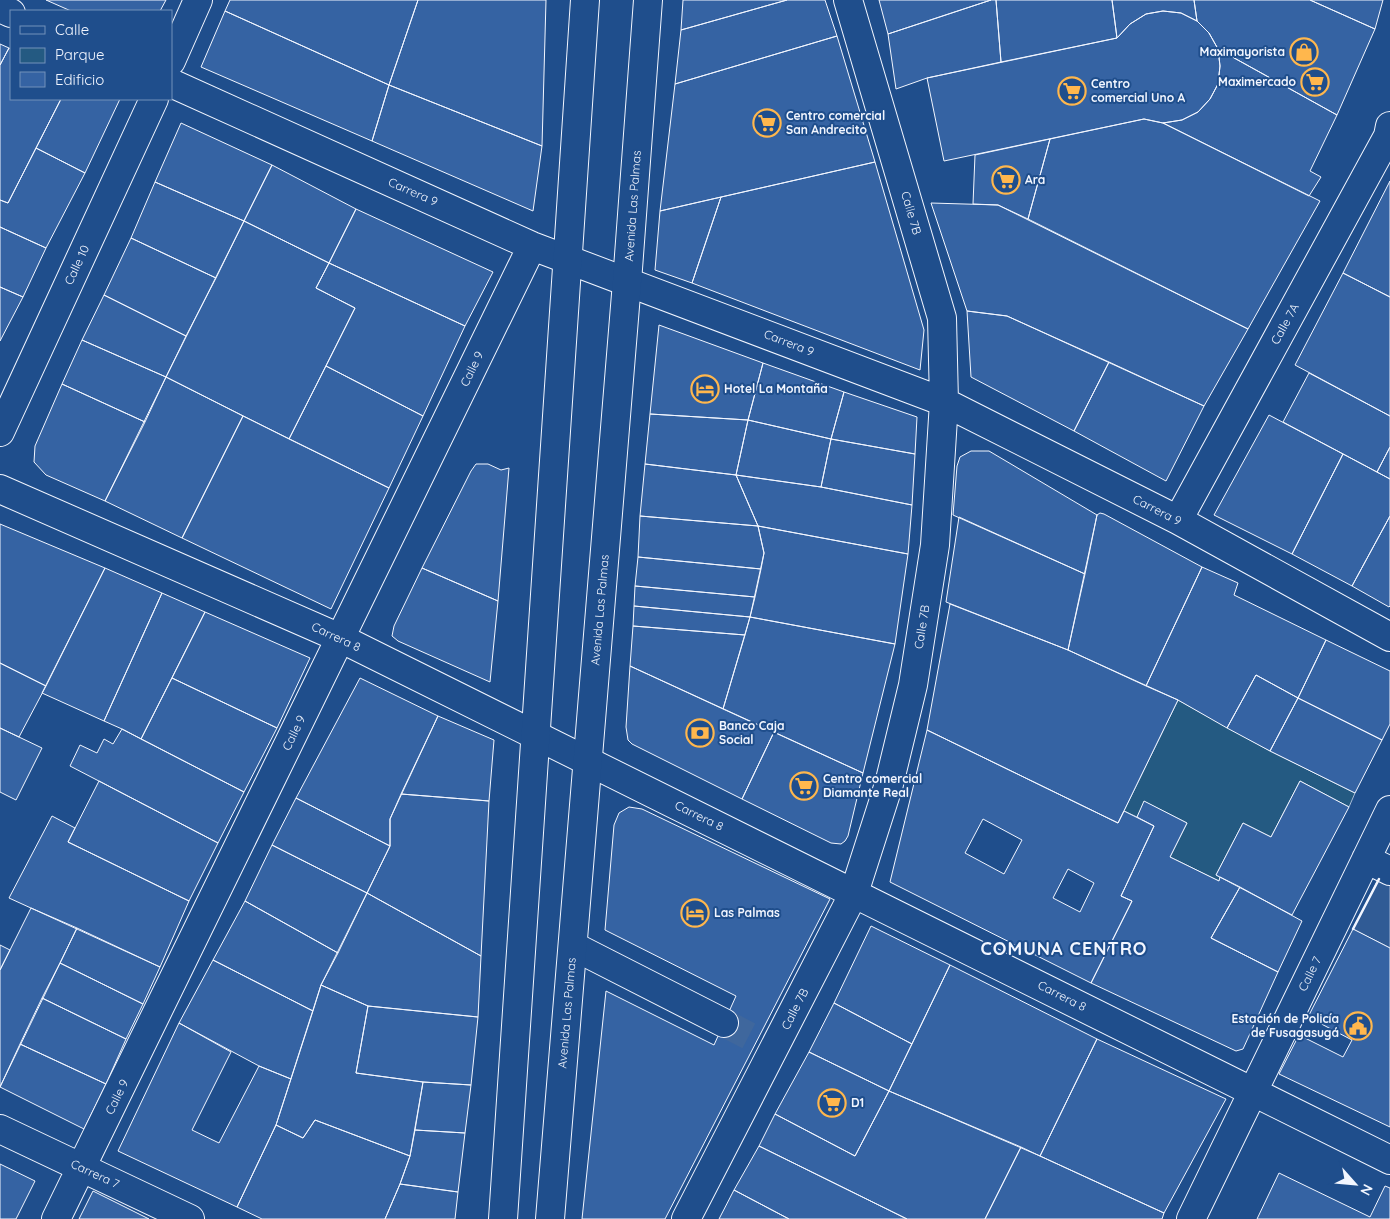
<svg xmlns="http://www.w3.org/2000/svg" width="1390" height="1219" font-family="Quicksand,sans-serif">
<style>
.green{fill:#245a82;stroke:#a8bbd7}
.parking{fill:#305b95;stroke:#a8bbd7}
.building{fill:#3563a3;stroke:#f2f6ff;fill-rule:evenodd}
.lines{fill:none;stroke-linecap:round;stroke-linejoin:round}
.minor-tunnel{stroke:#3f679d;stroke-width:28;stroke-dasharray:28 14;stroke-linecap:butt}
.minor-casing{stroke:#f2f6ff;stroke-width:30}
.major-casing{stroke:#f2f6ff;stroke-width:30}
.minor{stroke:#1f4e8c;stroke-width:28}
.major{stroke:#1f4e8c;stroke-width:28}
.wall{stroke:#f2f6ff;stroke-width:2.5}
.labels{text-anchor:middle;stroke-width:4;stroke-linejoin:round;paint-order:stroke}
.poi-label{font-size:12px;font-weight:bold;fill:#f2f6ff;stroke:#1f4e8c;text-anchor:start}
.street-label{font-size:12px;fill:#f2f6ff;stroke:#1f4e8c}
.district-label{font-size:18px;font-weight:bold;letter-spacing:1px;fill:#f2f6ff;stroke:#1f4e8c}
</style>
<rect width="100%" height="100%" fill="#1f4e8c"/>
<path class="green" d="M1178,700L1270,751L1355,793L1349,807L1300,781L1271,837L1243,823L1216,875L1220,877L1219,881L1170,857L1187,823L1145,802L1137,817L1124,811Z"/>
<path class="parking" d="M1390,856V948L1353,929Z"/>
<path class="building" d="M46,0H166L160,11H71Z
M230,0H418L389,85L225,11Z
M418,0H546L542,146L389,85Z
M683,0H787L681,30Z
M787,0H825L837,36L675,84L681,30Z
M879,0H991L888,34Z
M991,0H996L1001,62L927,78L896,89L888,34Z
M996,0H1112L1117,38L1001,62Z
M1112,0H1194L1197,21L1181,13L1163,11L1146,14L1130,24L1117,38Z
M1194,0H1310L1375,29L1337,115L1218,49L1209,33L1197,21Z
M1310,0H1383L1375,29Z
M225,11L389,85L372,141L201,67Z
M1163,11L1181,13L1197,21L1209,33L1218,49L1220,66L1218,84L1210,99L1198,112L1182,120L1163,123L1144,119L944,161L927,78L1117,38L1130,24L1146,14Z
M837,36L875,162L660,211L675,84Z
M0,44L9,48L0,65Z
M9,48L11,49V99H61L8,203L0,200V65Z
M1218,49L1337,115L1310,171L1321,177L1309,196L1163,123L1182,120L1198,112L1210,99L1218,84L1220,66Z
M389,85L542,146L533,211L372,141Z
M61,99H120L85,173L36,148Z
M1144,119L1163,123L1320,201L1248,329L1028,219L1050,139Z
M181,123L272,165L244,221L155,182Z
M1050,139L1028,219L998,205L973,204L975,155Z
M36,148L85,173L46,248L0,227V200L8,203Z
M875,162L924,330L920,370L692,283L721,197Z
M272,165L356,209L329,263L244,221Z
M1390,181V297L1343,273Z
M155,182L244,221L216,278L131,238Z
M721,197L692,283L655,270L660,211Z
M931,203L998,205L1248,329L1204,406L1007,316L967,311Z
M356,209L493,272L465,326L329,263Z
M244,221L329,263L316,288L355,308L289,439L166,377Z
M0,227L46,248L23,297L0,287Z
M131,238L216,278L186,336L104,295Z
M329,263L465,326L423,416L326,366L355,308L316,288Z
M1343,273L1390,297V416L1295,365Z
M0,287L23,297L0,341Z
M104,295L186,336L166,377L82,340Z
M967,311L1007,316L1109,362L1074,431L971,377Z
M659,325L763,363L748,420L650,414Z
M82,340L166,377L145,422L62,384Z
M1109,362L1204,406L1166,481L1074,431Z
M763,363L844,392L831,439L748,420Z
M326,366L423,416L389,488L289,439Z
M1309,373L1390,416V447L1377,472L1283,422Z
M166,377L243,416L182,538L105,501Z
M62,384L145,422L105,501L46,475L34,462L35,446Z
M844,392L917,417L915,454L831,439Z
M650,414L748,420L736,475L645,464Z
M1269,415L1343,454L1292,554L1214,515Z
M243,416L389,488L331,609L182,538Z
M748,420L831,439L821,487L736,475Z
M831,439L915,454L912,505L821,487Z
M1390,447V479L1377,472Z
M971,451H989L1097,515L1085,574L953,515L957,466L960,457Z
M1343,454L1390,479V516L1352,586L1292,554Z
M476,464H488L501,470L509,468L498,601L422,568L471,471Z
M645,464L736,475L758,526L640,516Z
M736,475L821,487L912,505L908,554L758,526Z
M1100,513L1104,514L1202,567L1146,686L1068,650L1097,515Z
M640,516L758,526L764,553L761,569L638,557Z
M1390,516V606L1389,607L1352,586Z
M959,517L1085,574L1068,650L946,602Z
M0,524L105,568L46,686L0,663Z
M758,526L908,554L895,644L750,617L764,553Z
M638,557L761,569L755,597L635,586Z
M1202,567L1238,583L1234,595L1326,640L1298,698L1256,675L1227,728L1178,700L1146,686Z
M105,568L162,593L104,721L42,693Z
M422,568L498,601L490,682L398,641L392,636L394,626Z
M635,586L755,597L750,617L634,606Z
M162,593L205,612L141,739L122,729L104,721Z
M950,604L1068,650L1178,700L1118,823L927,730Z
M634,606L750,617L745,635L633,626Z
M205,612L310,658L277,728L172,678Z
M750,617L895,644L863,773L723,709Z
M633,626L745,635L723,709L630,666Z
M1326,640L1390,671V724L1382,740L1298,698Z
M0,663L46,686L19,737L0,728Z
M630,666L774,732L742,799L632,744L628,740L626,727Z
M1256,675L1298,698L1270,751L1227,728Z
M172,678L277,728L244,792L141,739Z
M360,678L438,716L390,819V846L296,798Z
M1298,698L1382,740L1355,793L1270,751Z
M438,716L494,740L489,801L401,794Z
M0,728L42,748L16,800L0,792Z
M122,729L244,792L218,843L70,766L80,745L97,753L104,739L113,744Z
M927,730L1118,823L1124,811L1154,826L1121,896L1132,901L1091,983L890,882ZM983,819L1022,840L1004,874L965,853ZM1068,869L1094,883L1080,912L1053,898Z
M774,732L863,773L848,836L845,841L841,844L831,843L742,799Z
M99,781L218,843L189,901L68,842Z
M1300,781L1349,807L1292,915L1216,875L1243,823L1271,837Z
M401,794L489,801L481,956L367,893L390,846V819Z
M296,798L390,846L367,893L272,845Z
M1144,801L1187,823L1170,857L1219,881L1220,877L1240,887L1211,938L1278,972L1243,1049L1236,1051L1091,983L1132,901L1121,896L1154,826L1137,817Z
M629,807L642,809L830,899L665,1219H582L606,991L714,1045L736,996L605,930L614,825L619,813Z
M52,816L75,828L68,842L189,901L160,967L9,898Z
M272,845L367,893L338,953L245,901Z
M1240,887L1302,921L1278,972L1211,938Z
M367,893L481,956L478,1017L368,1006L321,985Z
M245,901L338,953L321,985L313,1011L213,960Z
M31,908L77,928L0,1087V970Z
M871,926L950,965L912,1044L834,1003Z
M77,928L160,967L143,1004L60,963Z
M1353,929L1390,948V1127L1279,1074L1299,1035L1343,1057L1352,1040L1308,1017Z
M0,945L10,950L0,970Z
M213,960L313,1011L291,1079L259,1066L179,1023Z
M60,963L143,1004L126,1039L42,998Z
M950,965L1097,1039L1040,1156L889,1091Z
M321,985L368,1006L356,1073L423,1082L410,1156L315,1120L303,1138L276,1125Z
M42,998L126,1039L106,1084L20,1044Z
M834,1003L912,1044L889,1091L809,1052Z
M368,1006L478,1017L471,1085L423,1082L356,1073Z
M179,1023L231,1052L192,1130L219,1143L259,1066L291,1079L276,1125L237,1207L118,1151Z
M1097,1039L1226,1099L1164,1213L1040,1156Z
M20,1044L106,1084L84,1129L0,1087Z
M809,1052L889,1091L855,1156L775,1114Z
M423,1082L471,1085L465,1133L415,1130Z
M889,1091L1021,1147L985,1219H907L759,1146L775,1114L855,1156Z
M315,1120L410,1156L400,1184L385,1219H262L237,1207L276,1125L303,1138Z
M415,1130L465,1133L458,1192L400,1184L410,1156Z
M759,1146L907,1219H789L734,1190Z
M1021,1147L1040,1156L1164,1213L1162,1219H985Z
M0,1164L35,1181L16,1219H0Z
M1279,1173L1370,1217L1385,1186L1390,1188V1219H1257Z
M400,1184L458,1192L455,1219H385Z
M734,1190L789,1219H719Z
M93,1191L149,1219H79Z"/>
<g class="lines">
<path class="minor-tunnel" d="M724,1023L757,1040"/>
<g class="minor-casing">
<path id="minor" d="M0,8L11,13
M171,61L198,0
M171,83L532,246L944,402L1178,520L1390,637
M0,432L154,99
M0,489L340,638L1390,1160
M1178,520L1388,136L1390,126
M1366,859L1390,871
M573,946L724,1023
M0,1129L190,1219
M56,1219L532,246
M686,1219L854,893L889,784L913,685L935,545L944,402L942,318L848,0
M1191,1219L1390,810"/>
</g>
<g class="major-casing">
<path id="major" d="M503,1219L585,0
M550,1219L627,282L648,0"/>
</g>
<use href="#minor" class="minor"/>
<use href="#major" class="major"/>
<path class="wall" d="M1353,929L1379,879"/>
</g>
<defs>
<g id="shop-ring" transform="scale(1.4375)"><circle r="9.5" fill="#1f4e8c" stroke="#ffb74d" stroke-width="1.5"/><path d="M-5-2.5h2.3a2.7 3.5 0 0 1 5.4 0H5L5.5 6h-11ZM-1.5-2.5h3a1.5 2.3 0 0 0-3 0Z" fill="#ffb74d"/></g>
<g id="supermarket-ring" transform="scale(1.4375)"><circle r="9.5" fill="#1f4e8c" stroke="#ffb74d" stroke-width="1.5"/><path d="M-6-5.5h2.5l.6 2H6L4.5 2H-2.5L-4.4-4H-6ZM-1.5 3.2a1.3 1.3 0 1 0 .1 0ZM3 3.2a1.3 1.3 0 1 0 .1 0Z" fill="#ffb74d"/></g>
<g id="hotel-ring" transform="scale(1.4375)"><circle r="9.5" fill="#1f4e8c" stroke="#ffb74d" stroke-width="1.5"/><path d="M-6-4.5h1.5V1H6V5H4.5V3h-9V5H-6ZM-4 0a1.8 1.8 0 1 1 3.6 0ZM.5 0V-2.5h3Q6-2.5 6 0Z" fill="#ffb74d"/></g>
<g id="bank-ring" transform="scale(1.4375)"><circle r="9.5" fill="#1f4e8c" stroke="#ffb74d" stroke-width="1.5"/><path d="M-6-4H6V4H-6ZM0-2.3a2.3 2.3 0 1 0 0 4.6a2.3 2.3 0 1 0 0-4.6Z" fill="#ffb74d"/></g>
<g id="civic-ring" transform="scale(1.4375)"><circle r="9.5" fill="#1f4e8c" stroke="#ffb74d" stroke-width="1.5"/><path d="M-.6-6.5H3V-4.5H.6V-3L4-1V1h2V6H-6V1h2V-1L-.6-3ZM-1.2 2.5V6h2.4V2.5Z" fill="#ffb74d"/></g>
</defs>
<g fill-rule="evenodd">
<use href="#shop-ring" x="1304" y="52"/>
<use href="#supermarket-ring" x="1315" y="82"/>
<use href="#supermarket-ring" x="1072" y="91"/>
<use href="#supermarket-ring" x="767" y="123"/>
<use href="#supermarket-ring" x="1006" y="180"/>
<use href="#hotel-ring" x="705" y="389"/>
<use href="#bank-ring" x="700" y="733"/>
<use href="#supermarket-ring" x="804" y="786"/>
<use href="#hotel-ring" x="695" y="913"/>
<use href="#civic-ring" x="1358" y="1026"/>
<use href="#supermarket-ring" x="832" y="1103"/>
</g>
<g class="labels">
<g class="poi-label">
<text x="1285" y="56" text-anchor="end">Maximayorista</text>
<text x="1296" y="86" text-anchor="end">Maximercado</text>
<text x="1091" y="88">Centro<tspan x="1091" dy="14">comercial Uno A</tspan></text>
<text x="786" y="120">Centro comercial<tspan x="786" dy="14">San Andrecito</tspan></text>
<text x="1025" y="184">Ara</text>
<text x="724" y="393">Hotel La Montaña</text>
<text x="719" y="730">Banco Caja<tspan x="719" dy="14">Social</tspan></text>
<text x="823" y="783">Centro comercial<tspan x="823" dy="14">Diamante Real</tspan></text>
<text x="714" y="917">Las Palmas</text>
<text x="1339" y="1023" text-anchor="end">Estación de Policía<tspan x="1339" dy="14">de Fusagasugá</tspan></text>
<text x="851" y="1107">D1</text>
</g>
<g class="street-label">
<text transform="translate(413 192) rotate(24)" y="4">Carrera 9</text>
<text transform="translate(633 206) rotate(-86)" y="4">Avenida Las Palmas</text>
<text transform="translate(911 213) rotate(74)" y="4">Calle 7B</text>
<text transform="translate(77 265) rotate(-65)" y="4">Calle 10</text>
<text transform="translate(1285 324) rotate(-61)" y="4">Calle 7A</text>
<text transform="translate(789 343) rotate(21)" y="4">Carrera 9</text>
<text transform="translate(472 369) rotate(-64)" y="4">Calle 9</text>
<text transform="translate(1157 510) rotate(27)" y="4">Carrera 9</text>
<text transform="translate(600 610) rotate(-85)" y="4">Avenida Las Palmas</text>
<text transform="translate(922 627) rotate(-81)" y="4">Calle 7B</text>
<text transform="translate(336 637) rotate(25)" y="4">Carrera 8</text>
<text transform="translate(294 733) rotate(-64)" y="4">Calle 9</text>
<text transform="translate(699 816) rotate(26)" y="4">Carrera 8</text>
<text transform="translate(1310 974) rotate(-64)" y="4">Calle 7</text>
<text transform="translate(1062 996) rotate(27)" y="4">Carrera 8</text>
<text transform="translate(795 1009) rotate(-63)" y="4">Calle 7B</text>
<text transform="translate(567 1013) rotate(-85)" y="4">Avenida Las Palmas</text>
<text transform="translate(117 1097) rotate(-64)" y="4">Calle 9</text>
<text transform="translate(95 1174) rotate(25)" y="4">Carrera 7</text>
</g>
<g class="district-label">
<text x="1064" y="955">COMUNA CENTRO</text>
</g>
</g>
<rect x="10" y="10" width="162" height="90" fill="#1f4e8c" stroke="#7391ba"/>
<rect x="20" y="26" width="25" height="8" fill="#1f4e8c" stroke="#7391ba"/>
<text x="55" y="35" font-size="15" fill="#f2f6ff">Calle</text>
<rect x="20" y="48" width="25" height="15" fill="#245a82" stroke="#7391ba"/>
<text x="55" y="60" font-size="15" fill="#f2f6ff">Parque</text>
<rect x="20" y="72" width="25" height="15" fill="#3563a3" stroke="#7391ba"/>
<text x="55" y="85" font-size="15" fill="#f2f6ff">Edificio</text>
<g transform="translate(1355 1184) rotate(117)" stroke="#1f4e8c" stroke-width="4" paint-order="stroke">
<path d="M0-4L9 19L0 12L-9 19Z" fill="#f2f6ff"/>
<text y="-8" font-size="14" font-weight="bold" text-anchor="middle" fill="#f2f6ff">N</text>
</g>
</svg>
